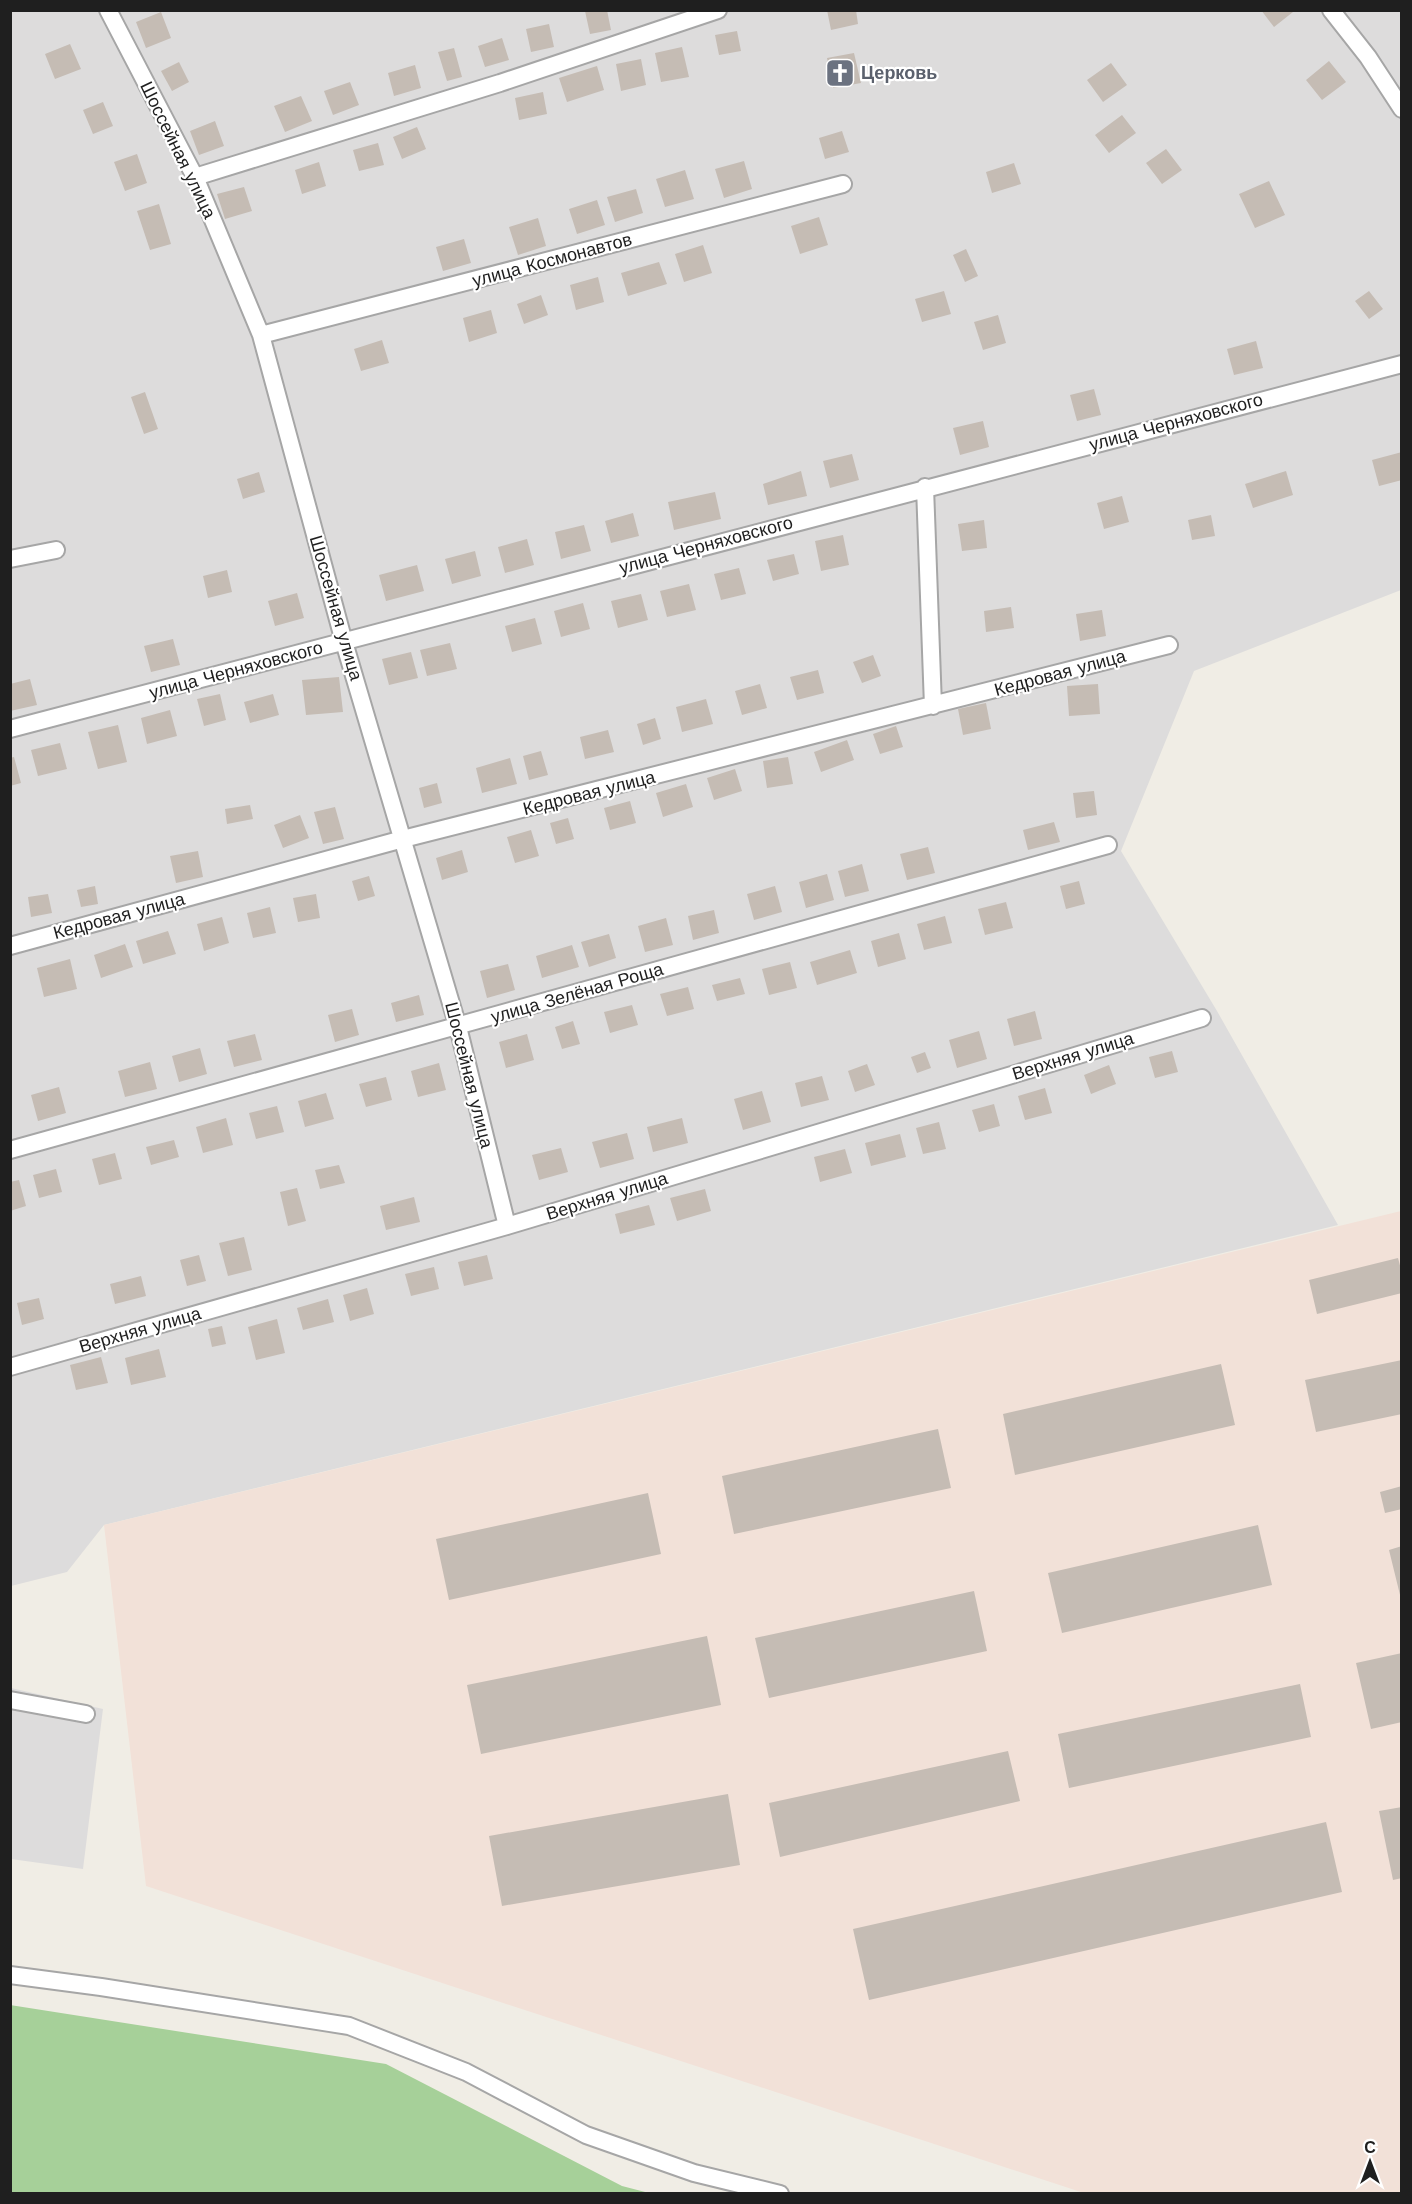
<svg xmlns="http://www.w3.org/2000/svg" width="1412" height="2204" font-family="'Work Sans',sans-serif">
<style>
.residential{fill:#dddcdc}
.military{fill:#f2e1d8}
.forest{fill:#a6d099}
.building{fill:#c5bcb4}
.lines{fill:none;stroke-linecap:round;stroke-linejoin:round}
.minor-casing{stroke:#a6a6a6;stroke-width:20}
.minor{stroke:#fff;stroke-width:16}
.labels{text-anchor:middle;stroke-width:4.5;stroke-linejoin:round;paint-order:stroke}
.worship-label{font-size:18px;font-weight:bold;fill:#5b616d;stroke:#fff;text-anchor:start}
.street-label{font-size:18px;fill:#1f1f1f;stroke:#fff}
</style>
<rect width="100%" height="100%" fill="#f0ede5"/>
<path class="residential" d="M11,11H1401V590L1194,671L1121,851L1217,1011L1338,1225L104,1525L67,1572L11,1586Z
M11,1688L103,1709L83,1869L11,1859Z"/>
<path class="military" d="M1401,1211V2193H1084L146,1886L104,1525Z"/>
<path class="forest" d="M10,2005L386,2064L622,2186L649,2193H11Z"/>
<path class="building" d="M607,10L611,30L590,34L585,11Z
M827,10H856L858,24L831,30Z
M1261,10H1292L1293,12L1274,27Z
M161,12L171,38L146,48L136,22Z
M549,24L554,47L531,52L526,29Z
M737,31L741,51L719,55L715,35Z
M502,38L509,60L485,67L478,46Z
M70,44L81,69L55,79L45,54Z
M682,47L689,77L661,82L655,53Z
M454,48L462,77L447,81L438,52Z
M854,53L861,83L833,88L827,58Z
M641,59L646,85L621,91L616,64Z
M1329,61L1346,82L1322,100L1306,80Z
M179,62L189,82L172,91L161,71Z
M1111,63L1127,85L1103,102L1087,80Z
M415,65L421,88L394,96L388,73Z
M597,66L604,90L567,102L559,78Z
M350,82L359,105L333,115L324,91Z
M543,92L547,114L519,120L515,98Z
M301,96L312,121L285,132L274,106Z
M103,102L113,126L93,134L83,110Z
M1122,115L1136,133L1109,153L1095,135Z
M215,121L224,146L199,155L190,131Z
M417,127L426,149L402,159L393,137Z
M842,131L849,152L825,159L819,138Z
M378,143L384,165L359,171L353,150Z
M1166,149L1182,170L1162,184L1146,163Z
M137,154L147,183L125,191L114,162Z
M744,161L752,189L724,198L715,169Z
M319,162L326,186L302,194L295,170Z
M1014,163L1021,184L992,193L986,172Z
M685,170L694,199L665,207L656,179Z
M1269,181L1285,215L1255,228L1239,194Z
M244,187L252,211L225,219L217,194Z
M636,189L643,213L615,222L607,197Z
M597,200L605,225L577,234L569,209Z
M159,204L171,244L150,250L137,211Z
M819,217L828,245L800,254L791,226Z
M538,218L546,246L518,255L509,227Z
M464,239L471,263L443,271L436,247Z
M703,245L712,273L684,282L675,254Z
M966,249L978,276L965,282L953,255Z
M659,262L667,284L628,296L621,273Z
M598,277L604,302L576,310L570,285Z
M944,291L951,314L922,322L915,299Z
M1369,291L1383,309L1369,319L1355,301Z
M541,295L548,315L524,324L517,304Z
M491,310L497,333L469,342L463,318Z
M998,315L1006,343L983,350L974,322Z
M382,340L389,363L361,371L354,349Z
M1256,341L1263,368L1234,375L1227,349Z
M1094,389L1101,415L1077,421L1070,395Z
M145,392L158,429L144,434L131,397Z
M983,421L989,447L960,455L953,428Z
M1402,452V480L1379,486L1372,460Z
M852,454L859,480L830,488L823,461Z
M801,471L807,496L768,505L763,484Z
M1286,471L1293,495L1253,508L1245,484Z
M259,472L265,492L243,499L237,479Z
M715,492L721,519L674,530L668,502Z
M1122,496L1129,522L1104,529L1097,503Z
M633,513L639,536L611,543L605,521Z
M1211,515L1215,536L1192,540L1188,520Z
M984,520L987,548L962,551L958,524Z
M584,525L591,551L561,559L555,532Z
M843,535L849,565L821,571L815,541Z
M527,539L534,565L505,573L498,547Z
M475,551L481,576L452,584L445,559Z
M794,554L799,574L773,581L767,560Z
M417,565L424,591L386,601L379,575Z
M739,568L746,594L721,600L714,574Z
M227,570L232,592L208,598L203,576Z
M689,584L696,610L667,617L660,591Z
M297,593L304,618L275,626L268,601Z
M641,594L648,620L618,628L611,601Z
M583,603L590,629L561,637L554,611Z
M1011,607L1014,628L986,632L984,611Z
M1102,610L1106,636L1080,641L1076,614Z
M535,618L542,644L512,652L505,626Z
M173,639L180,665L151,672L144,646Z
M450,643L457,669L427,676L420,650Z
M411,652L418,678L389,685L382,659Z
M873,655L881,676L862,683L853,662Z
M818,670L824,693L797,700L790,677Z
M339,677L343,712L306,715L302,680Z
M30,679L37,705L10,711V684Z
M760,684L767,708L742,715L735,691Z
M1098,684L1100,714L1069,716L1067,686Z
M220,694L226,720L204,726L197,699Z
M273,694L279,715L250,723L244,702Z
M706,699L713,724L682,732L676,707Z
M986,703L991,729L963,735L958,709Z
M170,710L177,736L147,744L141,718Z
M655,718L661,739L643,745L637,724Z
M118,725L127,762L98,769L88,732Z
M896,726L903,747L880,754L873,734Z
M608,730L614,752L585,759L580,737Z
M847,740L854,760L821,772L814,752Z
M60,743L67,769L38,776L31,750Z
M541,751L548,775L529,780L523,756Z
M14,757L21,783L10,786V758Z
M788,757L793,784L767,788L763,761Z
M510,758L517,784L482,793L476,768Z
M735,769L742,791L714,800L707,778Z
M437,783L442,803L424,808L419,788Z
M686,784L693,807L663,817L656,793Z
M1094,791L1097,815L1076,818L1073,793Z
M630,801L636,823L610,830L604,808Z
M250,805L253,819L227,824L225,809Z
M335,807L344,839L323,844L314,812Z
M300,815L309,838L283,848L274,825Z
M568,818L574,839L556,844L550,823Z
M1054,822L1060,842L1028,850L1023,830Z
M531,830L539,856L515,863L507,837Z
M928,847L935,873L907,880L900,854Z
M462,850L468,872L442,880L436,858Z
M198,851L203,877L176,883L170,856Z
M862,864L869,891L845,897L838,871Z
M827,874L834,900L806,908L799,882Z
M369,876L375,896L358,901L352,881Z
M1079,881L1085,904L1066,909L1060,886Z
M95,886L98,904L81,907L77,890Z
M775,886L782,912L754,920L747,894Z
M48,894L52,913L31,917L28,897Z
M316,894L320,918L298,922L293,898Z
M1006,902L1013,928L985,935L978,909Z
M270,907L276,933L253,938L247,913Z
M714,910L719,933L693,940L688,916Z
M945,916L952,943L924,950L917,924Z
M222,917L229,943L204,951L197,924Z
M666,918L673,945L645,952L638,926Z
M168,931L176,954L143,964L136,941Z
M899,933L906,959L878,967L871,941Z
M609,934L616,958L589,967L581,942Z
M125,944L133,967L101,978L94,955Z
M572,945L579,967L542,978L536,956Z
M850,950L857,973L817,985L810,962Z
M70,959L77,989L44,997L37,968Z
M790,962L797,988L769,995L762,969Z
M508,964L515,990L487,998L480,971Z
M740,978L745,994L717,1001L712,985Z
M688,987L694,1009L667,1016L660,994Z
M419,995L424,1015L396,1022L391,1003Z
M632,1005L638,1025L610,1033L604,1012Z
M352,1009L359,1035L335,1042L328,1015Z
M1035,1011L1042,1039L1014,1046L1007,1019Z
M573,1021L580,1044L562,1049L555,1027Z
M979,1031L987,1059L957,1068L949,1040Z
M255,1034L262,1060L234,1067L227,1041Z
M527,1034L534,1060L506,1068L499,1042Z
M200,1048L207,1074L179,1082L172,1056Z
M1172,1051L1178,1072L1155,1078L1149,1057Z
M925,1052L931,1068L917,1073L911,1057Z
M150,1062L157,1089L125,1097L118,1071Z
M439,1063L446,1090L418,1097L411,1071Z
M867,1064L875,1085L855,1092L848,1071Z
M1109,1065L1116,1084L1091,1094L1084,1075Z
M822,1076L829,1100L801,1107L795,1083Z
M386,1077L392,1100L366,1107L359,1084Z
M59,1087L66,1113L38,1121L31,1095Z
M1045,1088L1052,1113L1025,1120L1018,1096Z
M762,1091L771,1122L743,1130L734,1099Z
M326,1093L334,1119L305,1127L298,1101Z
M994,1104L1000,1126L979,1132L972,1110Z
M277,1106L284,1132L256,1139L249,1113Z
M226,1118L233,1145L203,1153L196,1127Z
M682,1118L688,1143L653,1152L647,1127Z
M939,1122L946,1149L923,1154L916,1128Z
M627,1133L634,1159L600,1168L592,1142Z
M900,1134L906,1157L871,1166L865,1143Z
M174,1140L179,1157L151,1165L146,1147Z
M561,1148L568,1172L539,1180L532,1155Z
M845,1149L852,1173L820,1182L814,1157Z
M115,1153L122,1179L99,1185L92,1159Z
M339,1165L345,1183L320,1189L315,1170Z
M56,1169L62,1192L39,1198L33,1175Z
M19,1180L26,1206L10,1211V1182Z
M297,1188L306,1221L288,1226L280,1192Z
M705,1189L711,1211L677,1221L670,1198Z
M414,1197L420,1222L386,1230L380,1206Z
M649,1205L655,1225L620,1234L615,1214Z
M244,1237L252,1270L228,1276L219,1243Z
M199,1255L206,1281L187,1286L180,1260Z
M487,1255L493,1279L464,1286L458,1262Z
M1398,1258L1402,1273V1293L1317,1314L1309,1280Z
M434,1267L439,1289L411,1296L405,1274Z
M141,1276L146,1296L115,1304L110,1284Z
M367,1288L374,1314L350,1321L343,1295Z
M39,1298L44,1319L22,1325L17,1303Z
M328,1299L334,1322L303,1330L297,1308Z
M277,1319L285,1353L256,1360L248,1327Z
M222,1326L226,1344L212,1347L208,1329Z
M159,1349L166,1377L131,1385L125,1358Z
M101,1357L108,1383L76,1390L70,1365Z
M1402,1360V1414L1316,1432L1305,1380Z
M1221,1364L1235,1425L1015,1475L1003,1414Z
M938,1429L951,1488L734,1534L722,1476Z
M1402,1486V1509L1385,1513L1380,1492Z
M648,1493L661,1554L449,1600L436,1539Z
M1258,1525L1272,1585L1062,1633L1048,1573Z
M1402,1546V1599H1401L1389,1550Z
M974,1591L987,1651L769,1698L755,1638Z
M707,1636L721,1705L481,1754L467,1685Z
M1402,1653V1722L1371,1729L1356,1663Z
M1300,1684L1311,1737L1069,1788L1058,1734Z
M1008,1751L1020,1801L780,1857L769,1803Z
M728,1794L740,1865L502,1906L489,1836Z
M1402,1807V1878L1393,1880L1379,1811Z
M1326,1822L1342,1892L869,2000L853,1929Z"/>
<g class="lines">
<g class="minor-casing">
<path id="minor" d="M108,10L195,177L261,335L344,642L458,1027L507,1226
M1331,10L1368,57L1402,109
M195,177L500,83L718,10
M261,335L843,184
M925,487L933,706
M10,559L56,550
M10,729L1402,364
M10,946L403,839L1169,645
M10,1150L1108,845
M10,1367L507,1226L1202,1018
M10,1700L86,1714
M10,1975L101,1987L349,2026L466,2072L586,2135L694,2173L780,2194"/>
</g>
<use href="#minor" class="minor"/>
</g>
<defs>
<g id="church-square" transform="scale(1.5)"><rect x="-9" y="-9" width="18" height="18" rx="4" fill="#6b7280" stroke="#fff"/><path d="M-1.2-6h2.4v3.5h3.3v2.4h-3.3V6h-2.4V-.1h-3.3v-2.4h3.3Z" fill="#fff"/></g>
</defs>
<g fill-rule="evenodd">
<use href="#church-square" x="840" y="73"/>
</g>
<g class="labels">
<g class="worship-label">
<text x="861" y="79">Церковь</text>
</g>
<g class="street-label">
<text transform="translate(178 150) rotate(64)" y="6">Шоссейная улица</text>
<text transform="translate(552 260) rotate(-15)" y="6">улица Космонавтов</text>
<text transform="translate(1176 422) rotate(-15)" y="6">улица Черняховского</text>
<text transform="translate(706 545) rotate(-15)" y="6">улица Черняховского</text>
<text transform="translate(336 608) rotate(74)" y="6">Шоссейная улица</text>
<text transform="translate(236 670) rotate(-15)" y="6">улица Черняховского</text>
<text transform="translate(1060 673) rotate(-15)" y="6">Кедровая улица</text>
<text transform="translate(589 793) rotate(-14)" y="6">Кедровая улица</text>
<text transform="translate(119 916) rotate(-15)" y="6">Кедровая улица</text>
<text transform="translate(577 993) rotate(-16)" y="6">улица Зелёная Роща</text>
<text transform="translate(1073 1056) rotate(-17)" y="6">Верхняя улица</text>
<text transform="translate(469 1075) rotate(76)" y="6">Шоссейная улица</text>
<text transform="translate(607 1196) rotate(-17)" y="6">Верхняя улица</text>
<text transform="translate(140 1330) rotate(-16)" y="6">Верхняя улица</text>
</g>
</g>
<rect width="1412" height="2204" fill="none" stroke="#1f1f1f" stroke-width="24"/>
<g transform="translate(1370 2162)" stroke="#ffffff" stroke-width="4.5" paint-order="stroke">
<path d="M0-4.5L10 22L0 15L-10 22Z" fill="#1f1f1f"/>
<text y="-9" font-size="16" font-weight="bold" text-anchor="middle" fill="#1f1f1f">С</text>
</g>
</svg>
